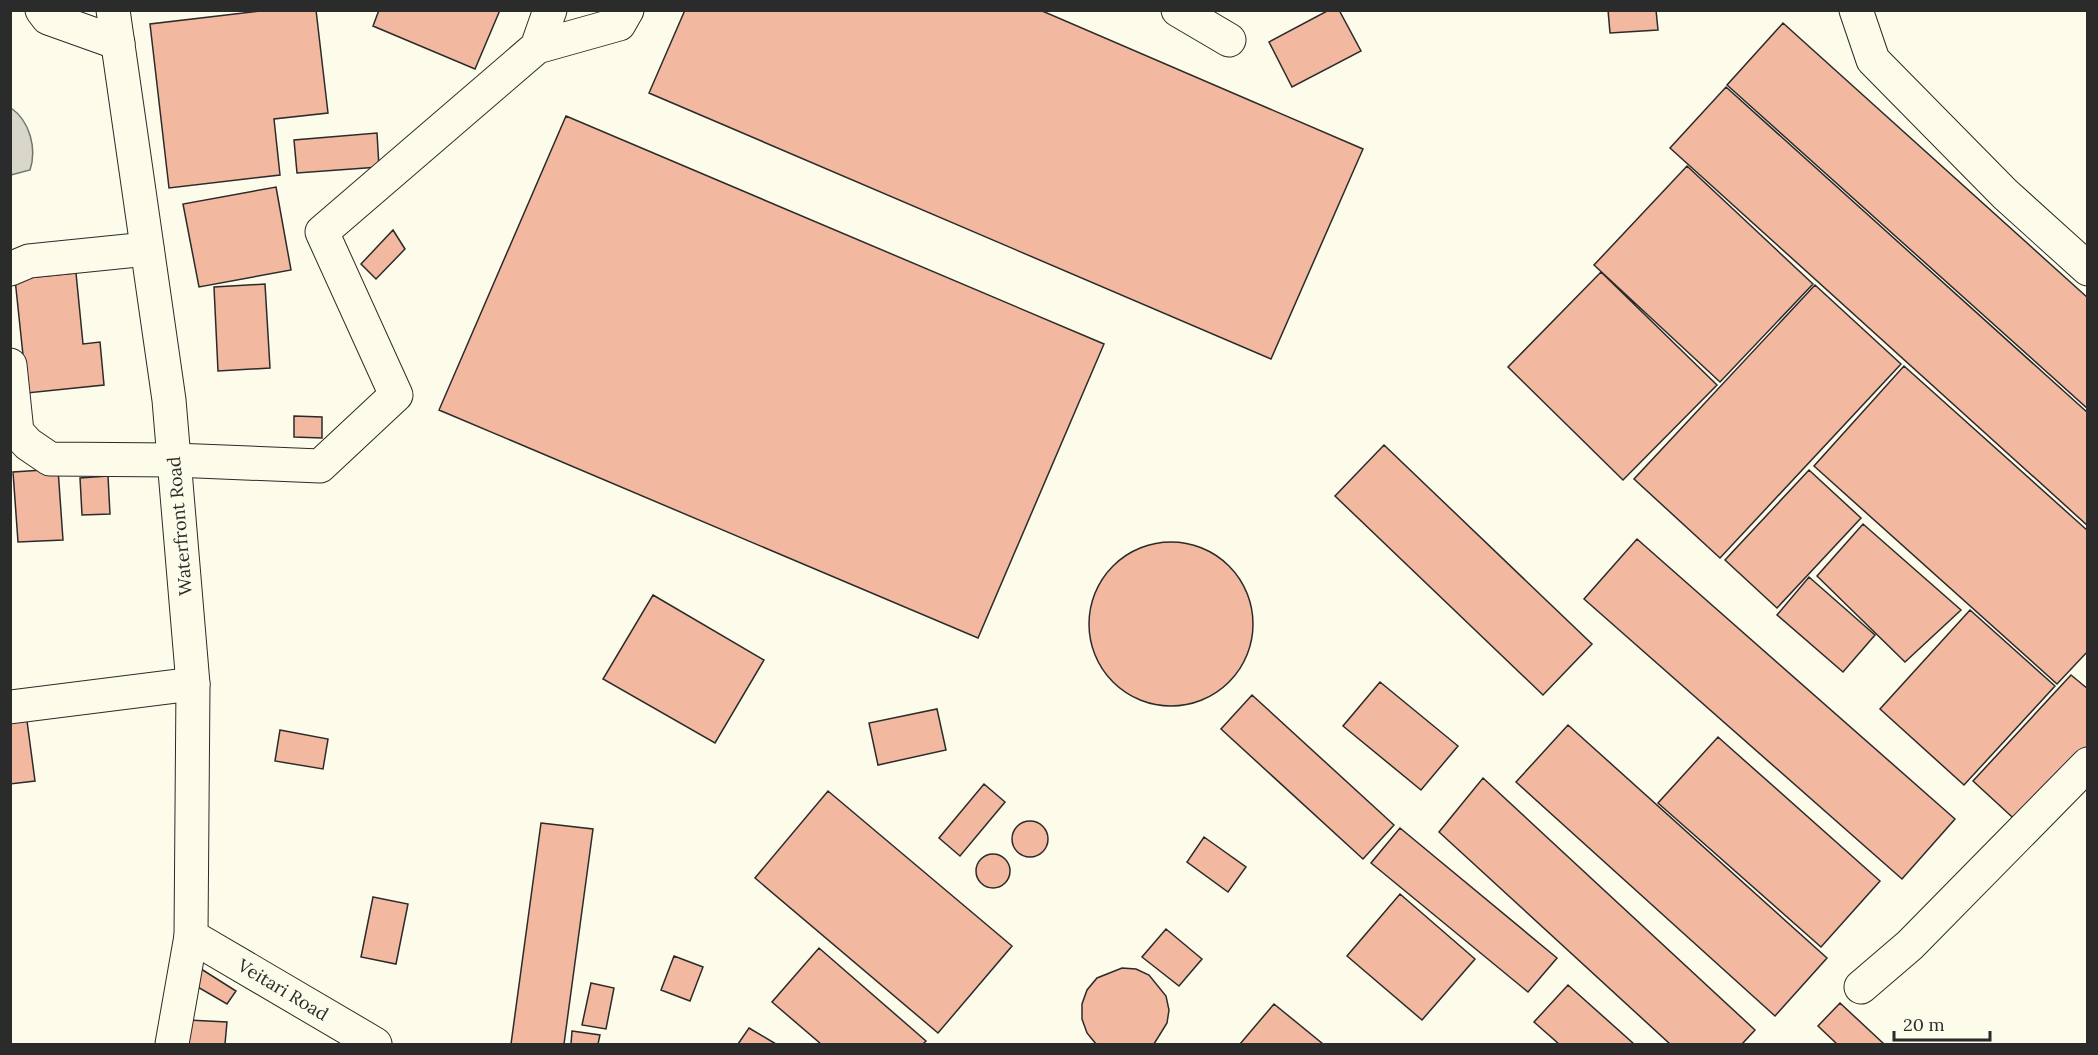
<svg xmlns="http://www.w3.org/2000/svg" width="2098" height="1055" font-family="Lora,serif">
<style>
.water{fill:#d8d7c9;stroke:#74746e;stroke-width:1.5}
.building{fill:#f2b8a0;stroke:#2b2b2b;stroke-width:1.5}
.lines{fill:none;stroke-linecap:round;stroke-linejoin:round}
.minor-casing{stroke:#2b2b2b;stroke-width:35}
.major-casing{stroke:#2b2b2b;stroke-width:35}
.minor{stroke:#fdfbea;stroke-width:33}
.major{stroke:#fdfbea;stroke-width:33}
.labels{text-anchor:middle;stroke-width:4.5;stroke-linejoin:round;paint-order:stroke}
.street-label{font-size:18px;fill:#2b2b2b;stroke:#fdfbea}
</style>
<rect width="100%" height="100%" fill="#fdfbea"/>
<path class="water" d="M11,108C30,121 37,149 30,170L11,175Z"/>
<path class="building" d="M268,10H316L328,113L274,119L280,175L169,188L150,24Z
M379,10H500L475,69L373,26Z
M685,10H1040L1363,149L1271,359L649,93Z
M1329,10H1339L1361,51L1292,87L1269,42Z
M1608,10H1656L1658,30L1610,33Z
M1783,23L2088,298V409L1727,85Z
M1726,87L2088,413V526L1670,148Z
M566,116L1104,344L978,638L439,410Z
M377,133L379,167L297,173L294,140Z
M1687,166L1813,284L1720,382L1594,265Z
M276,187L291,270L199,287L183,204Z
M393,230L405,249L376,279L361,264Z
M1601,272L1717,385L1623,480L1508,367Z
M76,273L83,344L100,342L104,385L27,393L15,279Z
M265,284L270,368L218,371L214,287Z
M1815,285L1901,364L1720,558L1634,479Z
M1904,366L2088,531V651L2057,684L1814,466Z
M294,416L322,417V438L294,437Z
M1384,445L1592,644L1543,695L1335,496Z
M58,469L63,540L18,542L13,472Z
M1809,470L1861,518L1777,608L1725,560Z
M108,476L110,514L82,515L80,478Z
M1863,524L1961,610L1905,662L1817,576Z
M1637,539L1955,819L1902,879L1584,599Z
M1089 624a82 82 0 1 1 164 0a82 82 0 1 1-164 0Z
M1809,577L1875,635L1843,672L1777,615Z
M653,595L764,660L715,743L603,679Z
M1970,610L2055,686L1964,785L1880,709Z
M2071,675L2088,689V756L2023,827L1973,781Z
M1380,682L1458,746L1421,790L1343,726Z
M1252,695L1394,825L1363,859L1221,729Z
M937,709L946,750L878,765L869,723Z
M27,721L35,781L10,784V723Z
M1568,725L1827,958L1775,1016L1516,782Z
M280,730L328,739L323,769L275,761Z
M1718,737L1880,881L1821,947L1658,803Z
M1483,778L1755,1030L1742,1044H1670L1439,832Z
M984,784L1005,802L960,856L939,838Z
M828,791L1012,946L938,1033L755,878Z
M1012 839a18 18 0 1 1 36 0a18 18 0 1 1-36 0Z
M541,823L593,829L564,1044H511Z
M1400,828L1557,958L1528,992L1371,863Z
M1204,837L1246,867L1228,892L1187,862Z
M976 871a17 17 0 1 1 34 0a17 17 0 1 1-34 0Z
M1400,894L1475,959L1422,1020L1347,956Z
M373,897L408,904L396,964L361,957Z
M1166,929L1202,959L1179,986L1142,957Z
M819,948L926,1041L923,1044H821L772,1002Z
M674,956L703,967L690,1001L661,990Z
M198,967L236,991L227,1004L189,982Z
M1122,968L1136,969L1149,975L1166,996L1169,1010L1167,1023L1154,1044H1096L1087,1033L1082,1019V1004L1087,990L1097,978Z
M591,983L614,988L606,1029L582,1025Z
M1568,985L1634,1044H1559L1534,1022Z
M1840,1003L1884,1044H1837L1818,1026Z
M1274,1004L1323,1044H1240Z
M188,1020L227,1022L225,1044H186Z
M749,1028L776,1044H738Z
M572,1031L600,1035L598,1044H571Z"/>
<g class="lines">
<g class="minor-casing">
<path id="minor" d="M42,10L48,18L118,43
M1178,10L1229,40
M1856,10L1873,60L2005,194L2088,269
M537,47L619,24L627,10
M10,269L29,261L147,249
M10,365L17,432L28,444L50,459L174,460L320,466L396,395L322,232L537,47L550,10
M10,707L193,684
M1861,987L1910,945L2088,764
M172,1044L191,936"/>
</g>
<g class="major-casing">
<path id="major" d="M113,10L169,400L193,684L191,936L375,1044"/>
</g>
<use href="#minor" class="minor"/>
<use href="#major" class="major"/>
</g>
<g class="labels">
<g class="street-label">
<text transform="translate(180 526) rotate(-95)" y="6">Waterfront Road</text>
<text transform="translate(283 990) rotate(31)" y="6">Veitari Road</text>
</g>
</g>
<rect width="2098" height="1055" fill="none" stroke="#2b2b2b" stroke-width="24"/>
<path d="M1894 1031v9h96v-9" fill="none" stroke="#2b2b2b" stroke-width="3"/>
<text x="1903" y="1031" font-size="18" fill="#2b2b2b" stroke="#fdfbea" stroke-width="4.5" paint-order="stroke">20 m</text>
</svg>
